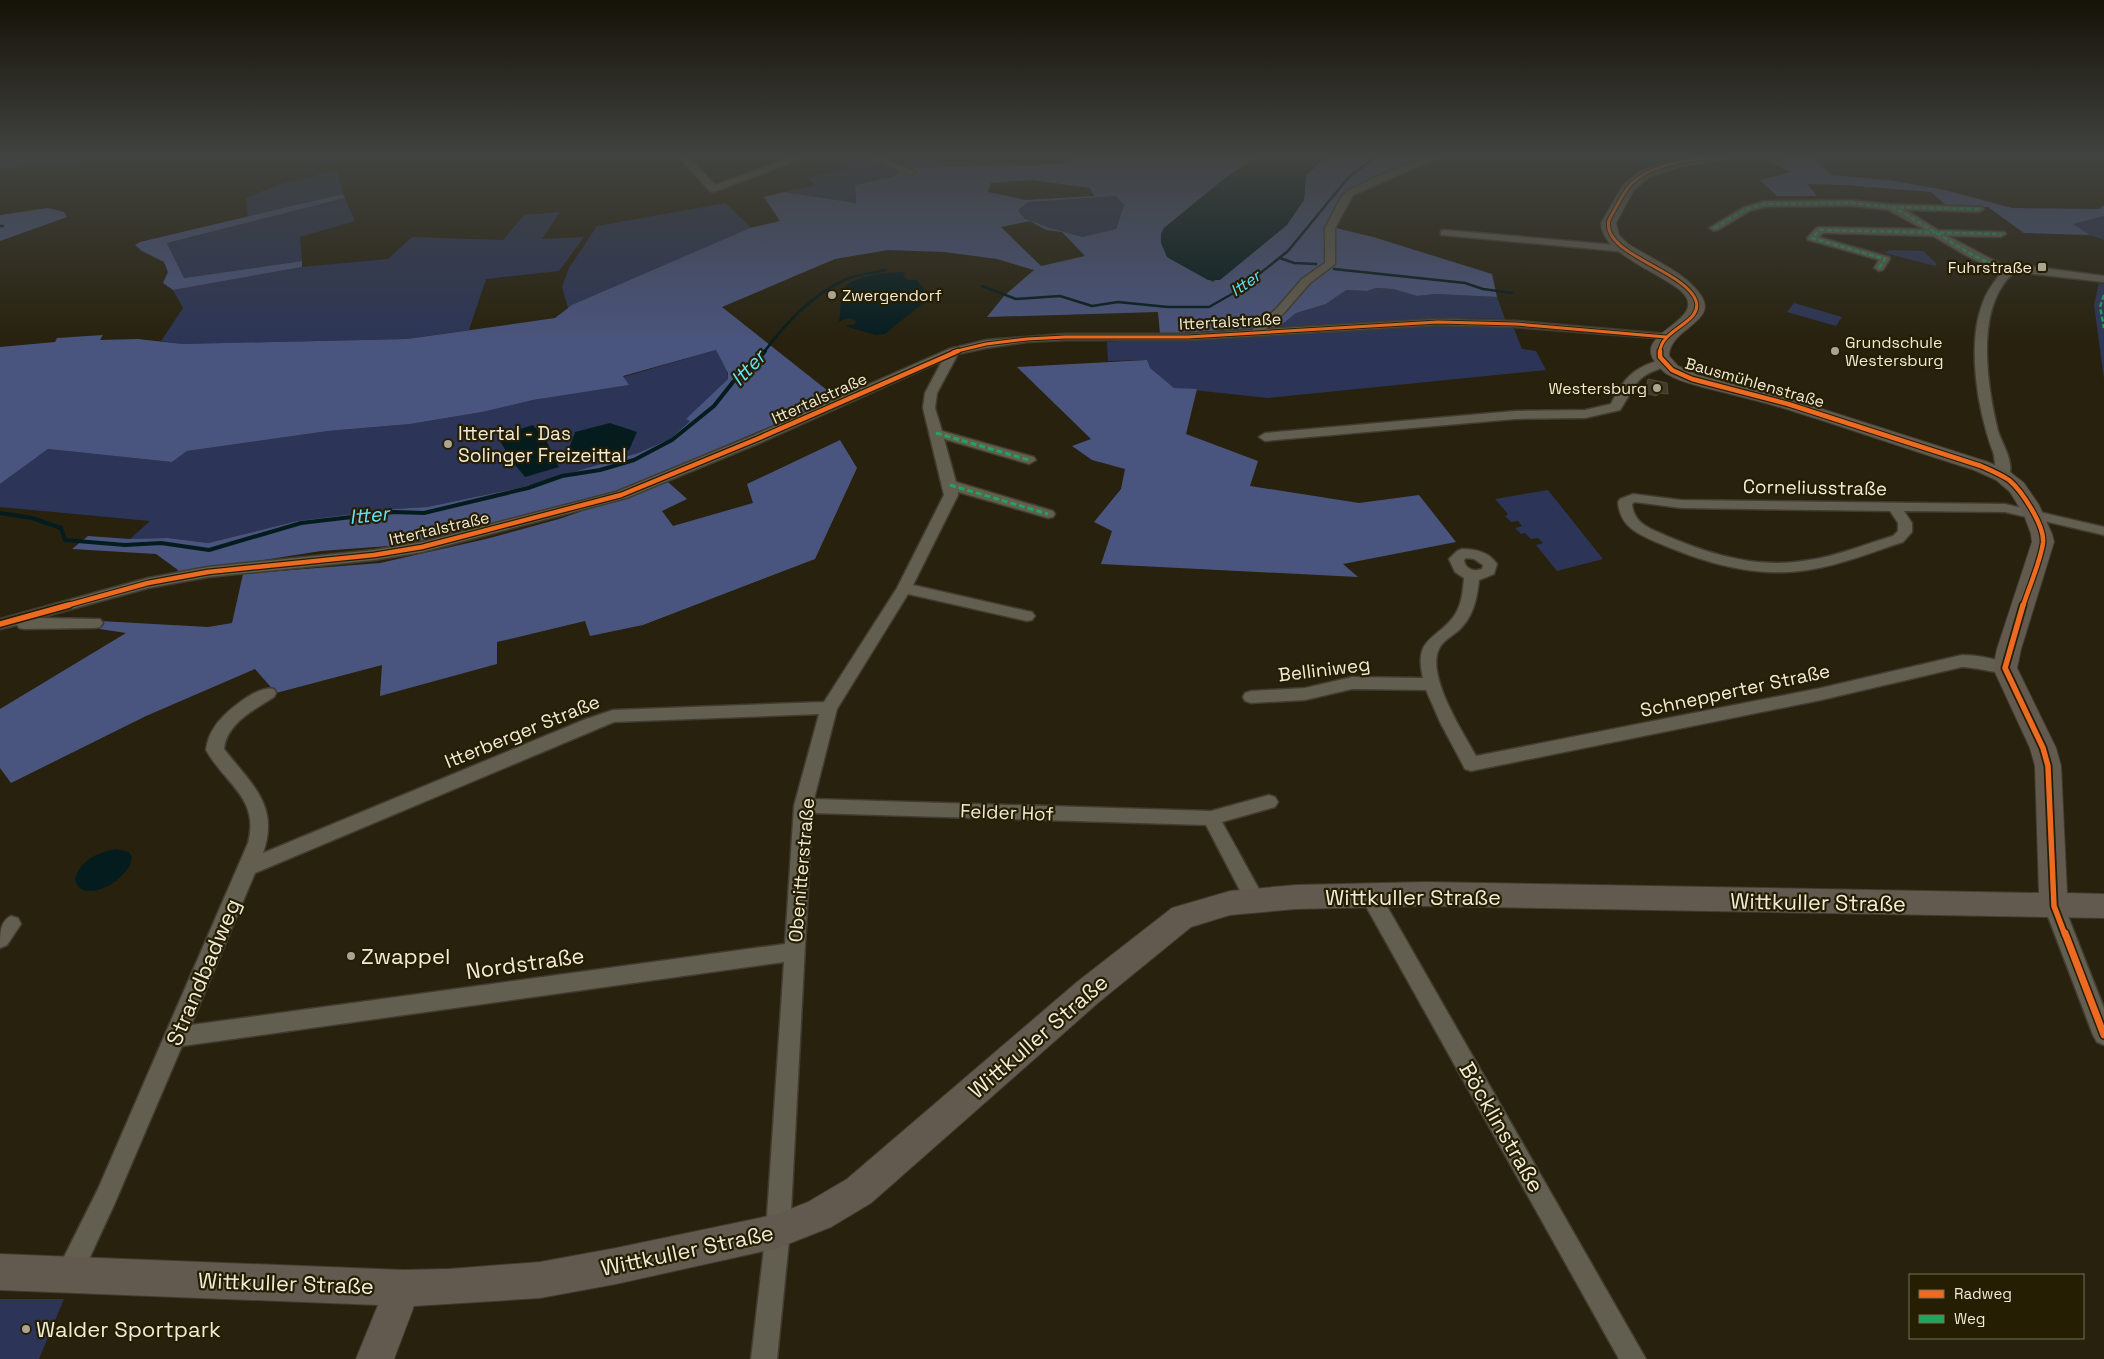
<svg xmlns="http://www.w3.org/2000/svg" width="2104" height="1359" font-family="'Space Grotesk',sans-serif">
<style>
.green{fill:#2c3557}
.forest{fill:#4a557f;fill-rule:evenodd}
.water{fill:#051c1f}
.lines{fill:none;stroke-linecap:round;stroke-linejoin:round}
.stream-far1{stroke:#051c1f;stroke-width:2.5}
.stream{stroke:#051c1f;stroke-width:4}
.building{fill:#433b2a;stroke:#50483a}
.street-casing{stroke:#413c2f;stroke-width:3}
.secondary-casing{stroke:#413c2f;stroke-width:2}
.street{fill:#625e50;fill-rule:evenodd}
.secondary{fill:#625a4e;fill-rule:evenodd}
.quiet-far1{stroke:#20a55d;stroke-width:2.5;stroke-dasharray:5 2.5;stroke-linecap:butt}
.quiet{stroke:#20a55d;stroke-width:3;stroke-dasharray:6 3;stroke-linecap:butt}
.cycleway-far3-casing{stroke:#261e03;stroke-width:5}
.cycleway-far2-casing{stroke:#261e03;stroke-width:7}
.cycleway-far1-casing{stroke:#261e03;stroke-width:9}
.cycleway-casing{stroke:#261e03;stroke-width:10}
.cycleway-far3{stroke:#ed6a23;stroke-width:3}
.cycleway-far2{stroke:#ed6a23;stroke-width:4.5}
.cycleway-far1{stroke:#ed6a23;stroke-width:5.5}
.cycleway{stroke:#ed6a23;stroke-width:7}
.poi-dot{fill:#aaa490;stroke:#261e03;stroke-width:2}
.labels{text-anchor:middle;stroke-width:4.5;stroke-linejoin:round;paint-order:stroke}
.far-poi-label{font-size:16px;fill:#f1ead6;stroke:#261e03;text-anchor:end}
.far-water-label{font-size:16px;font-style:italic;fill:#62e1f7;stroke:#261e03}
.far-street-label{font-size:16px;fill:#f1ead6;stroke:#261e03}
.poi-label{font-size:19px;fill:#f1ead6;stroke:#261e03;text-anchor:start}
.street-label{font-size:19px;fill:#f1ead6;stroke:#261e03}
.water-label{font-size:20px;font-style:italic;fill:#62e1f7;stroke:#261e03}
.near-street-label{font-size:22px;fill:#f1ead6;stroke:#261e03}
.near-poi-label{font-size:22px;fill:#f1ead6;stroke:#261e03;text-anchor:start}
</style>
<rect width="100%" height="100%" fill="#27210d"/>
<path class="green" d="M25,155H73L83,162L0,169V160Z
M839,155H931L930,161L1061,164L907,168L893,177L855,185L856,203L784,192L815,185L807,178L846,169L833,158Z
M337,170L343,194L248,218L246,198L277,185Z
M1116,196L1124,205L1116,229L1082,237L1047,227L1023,217L1018,210L1029,202Z
M345,198L355,221L300,237L302,261L184,278L167,243Z
M726,203L751,228L568,308L562,287L569,268L597,226Z
M560,212L542,239L584,237L559,271L486,279L469,330L407,339L183,344L161,341L183,308L173,290L302,267L388,259L412,237L503,240L524,215Z
M2104,216V240L2090,235L2072,224Z
M1889,250L1923,251L1937,264L1935,266L1885,253Z
M2099,283L2104,284V379L2094,305Z
M1376,288L1393,289L1417,296L1436,294L1497,297L1505,319L1447,318L1279,327L1296,313L1326,304L1345,290L1367,291Z
M1794,303L1842,317L1836,326L1787,312Z
M1453,325L1513,326L1522,349L1536,351L1546,370L1268,398L1174,388L1149,368L1147,360L1108,361L1107,342L1140,339L1188,340Z
M716,350L727,369L728,379L687,419L691,420L670,439L638,453L523,487L427,507L393,509L297,521L208,543L168,538L130,539L150,521L0,507V484L48,449L172,462L187,451L328,431L410,424L482,412L533,400L628,385L623,377Z
M1548,490L1603,559L1557,571L1536,545L1543,543L1538,538L1531,539L1525,533L1521,534L1515,528L1522,526L1518,521L1511,522L1505,516L1508,514L1495,499Z
M0,1299H64L39,1359H0Z"/>
<path class="forest" d="M1080,155H1259L1224,179L1164,228L1161,234L1167,257L1213,282L1304,200L1306,175L1329,155H1436L1353,189C1341,197 1333,211 1326,224L1336,228L1373,237L1492,274L1497,297L1436,294L1417,296L1393,289L1376,288L1367,291L1346,290L1326,304L1296,313L1279,327L1160,334L1158,312L987,317L1004,296L1034,270L997,259L944,252L888,250L835,259L722,307L837,398L623,489L455,533L402,545L321,551L175,574L178,570L156,554L72,549L88,536L130,539L168,538L208,543L297,521L393,509L427,507L523,487L638,453L670,439L690,421L686,419L728,379V373L716,350L623,376L629,385L533,400L482,412L410,424L328,431L187,451L172,462L48,449L0,484V347L55,342L57,338L103,335L100,340L138,339L183,344L407,339L555,318L572,305L750,228L780,221L764,197L784,192L856,203L855,185L893,177L906,168L1061,164ZM1032,180L1090,188L1094,196L1026,200L988,192L991,183ZM1116,196L1124,205L1116,229L1082,237L1047,227L1024,218L1018,210L1029,202ZM1030,221L1046,230L1062,232L1085,256L1041,266L1001,227Z
M1791,155H1809L1831,175L1889,180L1945,190L2012,208L2099,209L2104,205V216L2073,224L2090,235L2024,233L1988,207L1947,206L1931,192L1844,185L1807,184L1817,196H1777L1760,180L1791,172L1767,161L1793,156Z
M343,194L345,198L167,243L184,278L302,261V267L173,290L163,283L168,272L164,262L142,251L135,245L140,242Z
M48,208L64,212L67,217L0,241V215Z
M1147,360L1150,368L1174,388L1197,389L1186,434L1258,461L1250,486L1359,503L1419,495L1456,542L1343,564L1358,577L1101,564L1112,531L1094,522L1121,489L1125,469L1092,460L1072,446L1091,439L1017,367Z
M840,440L857,468L815,559L643,625L590,636L585,621L497,642V664L380,696L382,665L276,693L255,669L146,716L11,783L0,768V709L126,633L93,628L100,621L208,627L232,623L243,574L380,563L486,539L559,519L668,482L687,499L662,511L673,526L753,503L747,484Z"/>
<path class="water" d="M1259,155H1329L1306,175L1304,200L1287,225L1220,280H1208L1167,257L1161,243V234L1164,228L1224,179Z
M900,272L905,273L904,277L909,280H917L929,296L919,299L923,303L885,334L876,335L845,326L855,324L856,321C852,317 844,318 839,322C841,312 840,300 843,291C847,276 887,273 900,272Z
M610,423L637,432L629,450L601,458L595,456L571,463L567,454L575,432Z
M533,425L546,440L559,467L525,477L512,461L497,436Z
M116,849L129,852L132,857C131,879 83,907 75,880C79,861 98,852 116,849Z"/>
<g class="lines">
<path class="stream-far1" d="M0,226H3
M1280,258L1294,263L1316,264
M1334,269L1465,283L1483,289L1512,293
M982,286L1016,299L1060,296L1092,306L1118,302L1168,307H1209L1239,290L1288,251L1348,178L1377,155
M764,352C785,324 812,295 844,280C857,274 873,273 886,270"/>
<path class="stream" d="M0,513L32,518L61,528L65,540L125,545L161,543L209,550L301,523L394,512L424,513L528,488L562,476L600,470L634,460L672,440L714,406L733,382L754,365L765,351"/>
</g>
<path class="building" d="M1648,379L1667,383L1668,394L1660,393L1656,396L1645,393Z"/>
<g class="lines">
<g class="street-casing">
<path id="street" d="M677,155H687L715,185L799,155H812L713,192L710,191Z
M865,155H878L915,172L913,174H907Z
M1432,155H1445L1353,195L1335,228V264L1310,283L1284,313L1266,329L1438,319L1516,321L1666,334L1670,335L1672,337L1670,339L1516,327L1438,325L1188,340H1065L1027,342L986,348L958,354L937,393L935,408L942,431L1034,457L1036,460L1029,464L944,439L956,482L1053,511L1055,514L1053,517L1048,518L958,492V495L913,585L1027,611L1032,612L1035,616L1032,620L1027,621L908,594L837,709L814,799L1211,811L1269,795L1275,797L1278,802L1275,807L1222,822L1265,900L1262,906L1255,908L1248,906L1206,825L812,813L790,1231L777,1359H751L766,1231L784,962L182,1046L114,1205L78,1283L69,1286L60,1283L57,1274L60,1265L98,1189L248,843C260,798 225,784 206,750C207,742 209,735 214,728C222,714 258,684 274,689L276,693L274,697C254,710 227,723 224,749C251,784 280,805 263,853L586,719L613,710L824,702L897,588L944,495L923,408L925,393L942,361L762,442L626,498L422,552L374,560L208,577L148,588L39,618L100,619L103,623L100,627L95,628L24,629L19,628L17,625L0,629V619L148,578L208,567L374,550L422,542L616,492L752,436L949,349L986,340L1065,334H1188L1252,330L1276,309L1302,279L1325,263V228L1340,199L1347,191L1378,176ZM819,714L794,806L785,944L191,1025L255,873L614,722Z
M1851,200L1890,204L1982,207L1984,209L1979,212L1906,210L1938,230L2005,232L2006,234L2001,237L1948,236L2008,268L2028,266L2104,276V282L2016,272C2010,275 2007,279 2003,285C1977,322 1988,390 1998,431C2002,444 2016,464 2008,478H1998C1994,471 1996,460 1993,452C1978,411 1966,345 1983,302C1987,291 1994,282 2001,273L1965,255L1933,236L1823,233L1819,237L1889,257L1890,259L1883,270L1879,271L1874,268L1879,260L1808,240L1807,238L1816,228L1820,227L1923,229L1888,210L1851,206L1765,207L1750,211L1718,230L1714,231L1709,228L1744,207L1765,201Z
M1445,230L1627,246L1632,249L1627,252L1441,235V231Z
M1664,359L1668,360L1670,363L1668,366C1634,376 1638,383 1620,410L1585,418L1515,419L1265,441L1259,437L1265,433L1515,411L1585,410L1611,404C1624,377 1634,367 1664,359Z
M1633,494L1681,500L2005,504L2104,527V535L2005,512L1904,511L1912,523V532L1903,542C1872,552 1841,565 1808,570C1757,578 1708,564 1661,544C1640,535 1620,528 1618,502L1620,499ZM1635,502L1681,508L1890,511L1898,523V531L1893,536C1865,544 1838,556 1809,560C1760,569 1714,556 1669,537C1652,529 1634,525 1632,504Z
M1462,549C1476,549 1489,552 1497,564L1494,574L1479,580C1477,599 1473,618 1458,631C1452,636 1444,640 1440,647C1424,673 1463,732 1476,756L1821,688L1962,655C1979,655 1995,659 2011,664L2013,668L2011,672C2000,675 1976,667 1962,667L1821,700L1471,771L1465,769L1440,722L1426,690L1352,689L1305,700L1251,703L1245,701L1243,697L1245,693L1251,691L1305,688L1352,677L1423,678C1413,637 1437,640 1454,616C1462,605 1463,590 1464,578L1455,572L1449,559L1457,551ZM1466,558L1474,559L1483,565L1482,569C1474,572 1465,569 1464,560Z
M1370,887L1377,889L1646,1359H1619L1363,901L1360,895L1363,889Z
M2054,898L2061,900L2064,906L2104,1008V1045L2097,1042L2093,1035L2044,906L2047,900Z
M11,916L18,918L21,924L7,945L0,948C0,934 0,921 11,916Z"/>
</g>
<g class="secondary-casing">
<path id="secondary" d="M1705,155H1737L1730,159L1680,167L1648,178L1634,190L1616,223L1619,235L1627,243C1652,260 1685,271 1702,297C1717,322 1669,329 1669,356L1678,366L1698,375L1794,400L1988,462L2010,472L2024,483L2039,505L2052,534L2054,542L2021,649L2017,668L2056,748L2061,766L2067,893L2104,894V918L1425,906L1296,909L1230,915L1191,927L1099,1002L871,1203L831,1227L778,1248L616,1284L540,1298L414,1306L394,1359H356L378,1305L0,1290V1254L403,1270L449,1269L540,1262L616,1248L778,1214L808,1202L847,1179L1077,982L1172,908L1230,891L1296,885L1425,882L2039,893L2035,766L2030,748L1993,668L1997,649L2032,542L2031,534L2024,515L2010,492L1996,480L1974,470C1910,450 1847,428 1783,408C1759,401 1734,395 1710,389C1695,385 1680,382 1667,374C1663,372 1660,367 1657,364C1628,333 1711,321 1682,292C1662,273 1601,254 1601,223L1623,185L1639,172L1662,163Z"/>
</g>
<use href="#street" class="street"/>
<use href="#secondary" class="secondary"/>
<path class="quiet-far1" d="M1979,209L1890,207L1902,212L1969,253L2007,272
M1714,228L1747,209L1765,204L1851,203L1890,207
M1879,268L1885,259L1812,238L1820,230L2001,234
M2104,295L2100,307L2104,328"/>
<path class="quiet" d="M936,433L1029,460
M950,485L1048,514"/>
<g class="cycleway-far3-casing">
<path id="cycleway-far3" d="M953,352L986,344L1027,339L1065,337H1188L1438,322L1516,324L1666,337
M1660,352C1660,329 1703,323 1696,301C1687,271 1600,254 1609,220C1615,209 1623,193 1631,184C1655,160 1699,160 1730,155"/>
</g>
<g class="cycleway-far2-casing">
<path id="cycleway-far2" d="M1660,351V357L1672,370L1692,379L1788,404L1981,466C1990,470 2000,474 2009,480C2022,491 2045,526 2043,543C2040,563 2029,587 2023,606
M65,606L148,583L208,572L374,555L422,547L621,495L757,439L958,351"/>
</g>
<g class="cycleway-far1-casing">
<path id="cycleway-far1" d="M2023,605L2005,668L2043,748L2048,766L2054,906L2065,935
M0,624L69,605"/>
</g>
<g class="cycleway-casing">
<path id="cycleway" d="M2065,933L2104,1035"/>
</g>
<use href="#cycleway-far3" class="cycleway-far3"/>
<use href="#cycleway-far2" class="cycleway-far2"/>
<use href="#cycleway-far1" class="cycleway-far1"/>
<use href="#cycleway" class="cycleway"/>
</g>
<linearGradient id="sky" x2="0" y2="1"><stop stop-color="#151207"/><stop offset="0.45" stop-color="#414340"/><stop offset="1" stop-color="#414340" stop-opacity="0"/></linearGradient>
<rect width="2104" height="345" fill="url(#sky)"/>
<g class="poi-dot">
<rect x="2037" y="262" width="10" height="10" rx="2.5"/>
<circle cx="832" cy="295" r="5"/>
<circle cx="1835" cy="351" r="5"/>
<circle cx="1657" cy="388" r="5"/>
<circle cx="448" cy="444" r="5"/>
<circle cx="351" cy="956" r="5"/>
<circle cx="26" cy="1329" r="5"/>
</g>
<g class="labels">
<g class="far-poi-label">
<text x="2032" y="273">Fuhrstraße</text>
<text x="842" y="301" text-anchor="start">Zwergendorf</text>
<text x="1845" y="348" text-anchor="start">Grundschule<tspan x="1845" dy="18">Westersburg</tspan></text>
<text x="1647" y="394">Westersburg</text>
</g>
<g class="far-water-label">
<text transform="translate(1245 283) rotate(-35)" y="6">Itter</text>
</g>
<g class="far-street-label">
<text transform="translate(1230 321) rotate(-3)" y="6">Ittertalstraße</text>
<text transform="translate(1755 382) rotate(16)" y="6">Bausmühlenstraße</text>
<text transform="translate(819 398) rotate(-24)" y="6">Ittertalstraße</text>
<text transform="translate(439 528) rotate(-13)" y="6">Ittertalstraße</text>
</g>
<g class="poi-label">
<text x="458" y="440">Ittertal - Das<tspan x="458" dy="22">Solinger Freizeittal</tspan></text>
</g>
<g class="street-label">
<text transform="translate(1815 487) rotate(1)" y="7">Corneliusstraße</text>
<text transform="translate(1324 669) rotate(-7)" y="7">Belliniweg</text>
<text transform="translate(1735 690) rotate(-12)" y="7">Schnepperter Straße</text>
<text transform="translate(522 731) rotate(-22)" y="7">Itterberger Straße</text>
<text transform="translate(1007 812) rotate(2)" y="7">Felder Hof</text>
<text transform="translate(801 870) rotate(-85)" y="7">Obenitterstraße</text>
</g>
<g class="water-label">
<text transform="translate(748 368) rotate(-47)" y="7">Itter</text>
<text transform="translate(369 515) rotate(-6)" y="7">Itter</text>
</g>
<g class="near-street-label">
<text x="1413" y="905">Wittkuller Straße</text>
<text transform="translate(1818 902) rotate(1)" y="8">Wittkuller Straße</text>
<text transform="translate(525 963) rotate(-8)" y="8">Nordstraße</text>
<text transform="translate(203 972) rotate(-67)" y="8">Strandbadweg</text>
<text transform="translate(1038 1036) rotate(-41)" y="8">Wittkuller Straße</text>
<text transform="translate(1502 1127) rotate(60)" y="8">Böcklinstraße</text>
<text transform="translate(687 1250) rotate(-12)" y="8">Wittkuller Straße</text>
<text transform="translate(286 1283) rotate(2)" y="8">Wittkuller Straße</text>
</g>
<g class="near-poi-label">
<text x="361" y="964">Zwappel</text>
<text x="36" y="1337">Walder Sportpark</text>
</g>
</g>
<rect x="1909" y="1274" width="175" height="65" fill="#261e03" stroke="#777057"/>
<rect x="1919" y="1290" width="25" height="8" fill="#ed6a23" stroke="#777057"/>
<text x="1954" y="1299" font-size="15" fill="#f1ead6">Radweg</text>
<rect x="1919" y="1315" width="25" height="8" fill="#20a55d" stroke="#777057"/>
<text x="1954" y="1324" font-size="15" fill="#f1ead6">Weg</text>
</svg>
